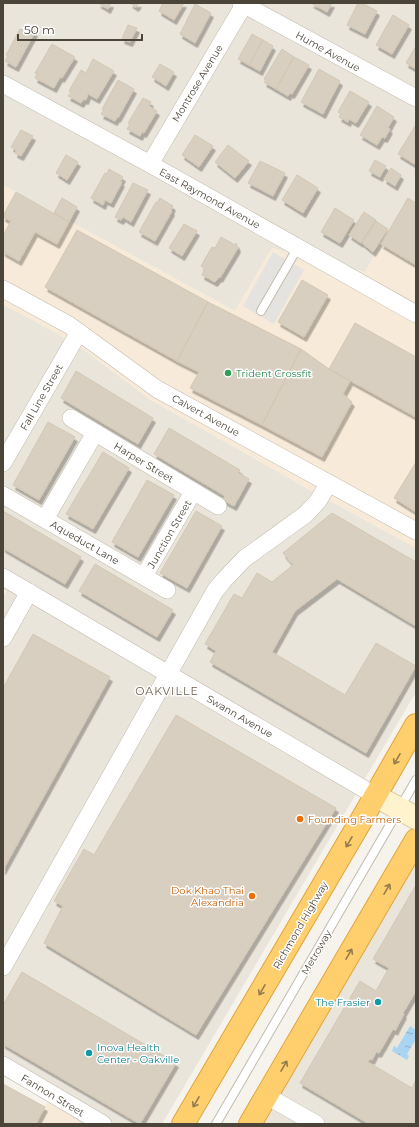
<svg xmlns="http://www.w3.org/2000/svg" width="419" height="1127" font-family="Montserrat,sans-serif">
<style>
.residential{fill:#eae5da}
.commercial{fill:#f7ead8}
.parking{fill:#e5e3e0}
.water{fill:url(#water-ripples)}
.building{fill:#d8cfc1;stroke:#d3c7b4;filter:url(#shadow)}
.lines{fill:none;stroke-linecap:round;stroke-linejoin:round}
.lane-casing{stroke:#c2bbae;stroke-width:10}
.street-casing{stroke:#c2bbae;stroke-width:18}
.secondary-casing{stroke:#d6c79b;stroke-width:24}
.highway-casing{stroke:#e0a43c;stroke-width:24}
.lane{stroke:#fff;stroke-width:8}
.street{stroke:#fff;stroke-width:17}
.secondary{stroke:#fff3cd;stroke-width:22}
.highway{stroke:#ffcf6e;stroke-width:22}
.oneway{stroke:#937c4e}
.leisure-dot{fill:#2e9e5b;stroke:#fff;stroke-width:1.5}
.food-dot{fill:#e8710a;stroke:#fff;stroke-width:1.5}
.culture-dot{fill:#0f9aa8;stroke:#fff;stroke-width:1.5}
.labels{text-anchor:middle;stroke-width:3;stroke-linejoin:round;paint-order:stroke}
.street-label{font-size:10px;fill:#4b4439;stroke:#fff}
.leisure-label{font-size:10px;fill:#27864d;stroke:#fff;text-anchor:start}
.food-label{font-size:10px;fill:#c56008;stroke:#fff;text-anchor:start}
.culture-label{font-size:10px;fill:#0d838f;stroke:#fff;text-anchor:end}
.neighbourhood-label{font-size:11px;letter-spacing:1px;fill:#6e6250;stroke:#fff}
</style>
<defs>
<pattern id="water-ripples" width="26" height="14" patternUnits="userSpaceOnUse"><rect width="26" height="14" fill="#a9d4f2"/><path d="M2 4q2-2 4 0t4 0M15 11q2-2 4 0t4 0" fill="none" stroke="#8caec5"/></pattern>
<filter id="shadow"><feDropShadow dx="2.5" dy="4.5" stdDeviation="0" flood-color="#0004"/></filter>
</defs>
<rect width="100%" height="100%" fill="#f6f3ec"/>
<path class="residential" d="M3,3H416V203L408,199L365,272L272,248L235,311L3,185Z
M3,305L31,319L77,345L151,400L312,491L416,548V692L162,1124H82L48,1101L3,1076V597L6,591L3,589Z
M416,863V1124H264Z"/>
<path class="commercial" d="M3,185L235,311L272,248L365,272L408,198L416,203V548L312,491L151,400L77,345L31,319L3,305Z
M48,1101L82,1124H35Z"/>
<path class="parking" d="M273,252L304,270L274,324L243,306Z"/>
<path class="water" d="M410,1026L416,1030V1039L407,1054L409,1056L407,1060L392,1051L394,1046L397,1048Z"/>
<path class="building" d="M98,3H111L108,9Z
M130,3H139L136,7Z
M163,3H184L174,20L159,11Z
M311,3H332L327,12Z
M358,3H362L377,11L365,34L347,25Z
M195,4L211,13L195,43L180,34Z
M393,15L409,25L392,54L376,45Z
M128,25L137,28L130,42L122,39Z
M24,26L35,32L16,67L5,61L8,56L6,55L20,29L22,30Z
M252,34L263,40L249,65L238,59Z
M263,40L273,46L260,71L249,65Z
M52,44L75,57L62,78L60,77L54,88L35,78L37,74L35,73Z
M416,46V69L406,63Z
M282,49L294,57L276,89L264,82L266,80L264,79Z
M294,57L309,65L292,94L290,93L288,96L276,89Z
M93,59L114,71L97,99L88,94L86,100L84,99L81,103L68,96L71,92L69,91L81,70L86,73Z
M160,64L174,72L166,86L152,77Z
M319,69L340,81L323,114L301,102Z
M118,80L134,89L118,118L117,117L115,121L101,114L104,110L102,109Z
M350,91L369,102L356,123L349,119L348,122L339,117L341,114L338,112Z
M143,98L151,102L149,106L157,111L144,133L142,132L140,136L127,129L130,124L128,123Z
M377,106L394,117L388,128L390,129L385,138L382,137L377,145L360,135Z
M415,126H416V165L398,154Z
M21,130L33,136L21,156L15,153L16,150L11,147Z
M195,135L213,146L199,167L182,155Z
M228,145L249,161L235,178L215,162Z
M66,155L78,162L67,180L56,173Z
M375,160L386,166L380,177L369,171Z
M260,161L285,173L273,196L248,183Z
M391,168L401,175L395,186L384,179Z
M109,169L123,177L120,182H122L111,203L105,200L103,205L91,198L105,173L107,174Z
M297,175L318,188L303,213L282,200Z
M133,183L148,190L131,222L123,217L121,220L115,217Z
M16,192L69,222L57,244L35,232L19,261L3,252V236L11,221L3,217V216Z
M62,198L77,207L69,222L54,213Z
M160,198L173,206L171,210L172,211L155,241L139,232L156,202L157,203Z
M408,198L416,203V265L381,244Z
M335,208L354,220L340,243L321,232Z
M364,212L376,220L361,243L349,235Z
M376,221L388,229L373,252L362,243Z
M184,224L197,231L182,256L169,248Z
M77,230L208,302L177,361L45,287Z
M221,237L235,245L236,243L238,248L220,278L219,277L215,282L202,275L205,269L201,266L212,247L215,248Z
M302,280L328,295L304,337L278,322Z
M208,302L301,349L262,425L190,388L199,372L177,361Z
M355,323L416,357V417L329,369Z
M301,349L329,369L350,381L343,394L352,402L322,457L262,425Z
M76,371L153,418L138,444L61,398Z
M48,422L75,437L39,500L13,485Z
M169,428L240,470L238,473L249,479L234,506L223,500L225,496L154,454Z
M103,452L129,468L93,529L66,514Z
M416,462V512L394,498Z
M147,480L174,495L138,557L112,542Z
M3,511L81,557L65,584L3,548Z
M196,511L222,526L187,588L160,573Z
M332,513L416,562V626L337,579L295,611L272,652L345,695L376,643L416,666L366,753L210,662L216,651L205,644L234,594L242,598L257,573L272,582L293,565L283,553Z
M95,564L173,610L157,637L79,591Z
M33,634L110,677L3,870V688Z
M176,715L336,808L196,1035L44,943L63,906L54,901L84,849L94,855Z
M416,885V991L403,1013L404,1014L395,1031L393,1029L379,1053L376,1052L372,1060L370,1059L368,1062L412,1088L416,1080V1124H369L300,1083L360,981L376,991L389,968L373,959Z
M22,972L176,1063L140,1124L3,1044V1005Z
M3,1084L45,1107L36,1124H3Z"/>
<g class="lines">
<g class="lane-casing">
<path id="lane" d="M261,311L298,247
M216,1124L416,780"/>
</g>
<g class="street-casing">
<path id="street" d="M241,3L416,98
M3,84L150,164L416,314
M150,164L245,3
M3,289L69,325L157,389L416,531
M71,418L218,506
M3,463L79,332
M3,495L167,590
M45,519L95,433
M144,576L193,492
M3,577L376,796
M3,638L29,592
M3,967L215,591L224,580L244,559L306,514L318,501L329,483
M3,1065L103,1124
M267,1096L316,1124"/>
</g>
<g class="secondary-casing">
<path id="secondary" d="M376,796L416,818"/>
</g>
<g class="highway-casing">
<path id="highway" d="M183,1124L362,819L416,725
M250,1124L416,840"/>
</g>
<use href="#lane" class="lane"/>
<use href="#street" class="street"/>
<use href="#secondary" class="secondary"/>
<use href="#highway" class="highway"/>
</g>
<defs><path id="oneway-shaft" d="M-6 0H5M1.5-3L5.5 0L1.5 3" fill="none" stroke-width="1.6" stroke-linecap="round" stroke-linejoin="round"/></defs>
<g class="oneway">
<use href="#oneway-shaft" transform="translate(397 759) rotate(120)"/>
<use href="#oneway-shaft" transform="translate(349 842) rotate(120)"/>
<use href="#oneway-shaft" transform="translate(387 889) rotate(-60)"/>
<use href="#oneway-shaft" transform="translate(349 954) rotate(-60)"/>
<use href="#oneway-shaft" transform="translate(262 990) rotate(120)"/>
<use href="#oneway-shaft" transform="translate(284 1066) rotate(-60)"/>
<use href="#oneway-shaft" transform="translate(196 1102) rotate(120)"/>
</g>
<circle class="leisure-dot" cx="228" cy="373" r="4"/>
<g class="food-dot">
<circle cx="300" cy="819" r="4"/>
<circle cx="252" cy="896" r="4"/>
</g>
<g class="culture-dot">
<circle cx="378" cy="1002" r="4"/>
<circle cx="89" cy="1053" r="4"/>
</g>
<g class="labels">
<g class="street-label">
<text transform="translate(328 51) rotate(29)" y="4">Hume Avenue</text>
<text transform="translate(197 83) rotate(-59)" y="4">Montrose Avenue</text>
<text transform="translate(210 198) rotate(29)" y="4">East Raymond Avenue</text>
<text transform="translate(41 397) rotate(-60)" y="4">Fall Line Street</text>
<text transform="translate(206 415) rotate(29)" y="4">Calvert Avenue</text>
<text transform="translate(144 462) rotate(31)" y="4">Harper Street</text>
<text transform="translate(169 534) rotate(-60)" y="4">Junction Street</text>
<text transform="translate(85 542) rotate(30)" y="4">Aqueduct Lane</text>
<text transform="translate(240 716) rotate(30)" y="4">Swann Avenue</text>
<text transform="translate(300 925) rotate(-60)" y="4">Richmond Highway</text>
<text transform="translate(316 952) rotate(-60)" y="4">Metroway</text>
<text transform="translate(53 1095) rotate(31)" y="4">Fannon Street</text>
</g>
<g class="leisure-label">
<text x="236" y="377">Trident Crossfit</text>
</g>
<g class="food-label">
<text x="308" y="823">Founding Farmers</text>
<text x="244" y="894" text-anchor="end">Dok Khao Thai<tspan x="244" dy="12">Alexandria</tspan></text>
</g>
<g class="culture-label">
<text x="370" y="1006">The Frasier</text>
<text x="97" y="1051" text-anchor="start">Inova Health<tspan x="97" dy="12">Center - Oakville</tspan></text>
</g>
<g class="neighbourhood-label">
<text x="167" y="695">OAKVILLE</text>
</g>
</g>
<rect width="419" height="1127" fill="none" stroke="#4b4439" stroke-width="8"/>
<path d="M18 34v6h124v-6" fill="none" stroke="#4b4439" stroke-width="2"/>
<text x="24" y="34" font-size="12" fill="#4b4439" stroke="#ffffff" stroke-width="3" paint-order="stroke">50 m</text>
</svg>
